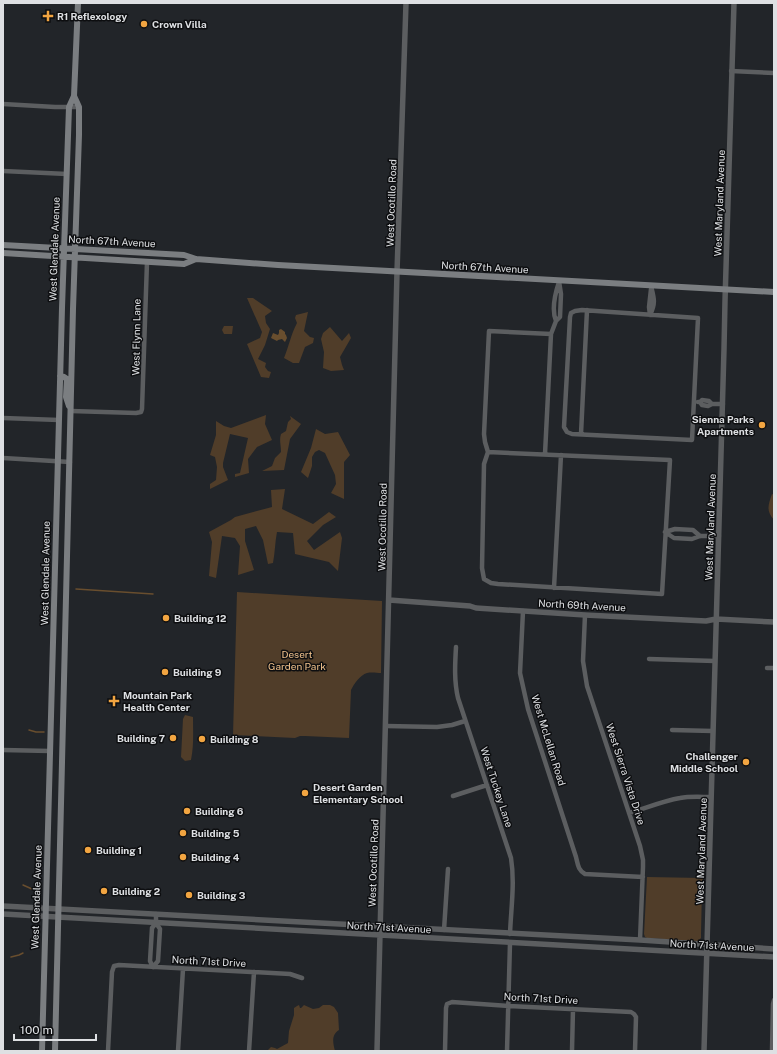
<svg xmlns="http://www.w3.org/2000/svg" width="777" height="1054" font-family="'Public Sans',sans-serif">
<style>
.green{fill:#503d29}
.water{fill:#694e2e}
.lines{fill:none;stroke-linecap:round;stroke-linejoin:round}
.stream{stroke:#694e2e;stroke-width:1.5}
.minor{stroke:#5c5e60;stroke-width:4.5}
.tertiary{stroke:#5c5e60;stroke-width:5.5}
.secondary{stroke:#7b7e81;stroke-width:6}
.poi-dot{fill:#f2a541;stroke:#0d0e10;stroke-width:1.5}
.labels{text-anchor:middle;stroke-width:3;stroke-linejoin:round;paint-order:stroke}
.poi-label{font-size:10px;font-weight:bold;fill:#dee0e3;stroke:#0d0e10;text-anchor:start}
.street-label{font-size:10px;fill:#dee0e3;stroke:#0d0e10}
.park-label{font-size:10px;fill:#f2c38d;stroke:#0d0e10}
</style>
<rect width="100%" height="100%" fill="#222529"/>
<path class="green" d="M247,298H253L272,311L265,316L266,323L270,329L265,345L258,359L266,363L265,367L268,371L271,372L269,378L261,377L247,344L260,338L262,332Z
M308,312L304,331L310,337L314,338L313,343L305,347L299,363H293L284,358C289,346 291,334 297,323L295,318L296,315Z
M224,326H233L232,334H224L222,330Z
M330,327L342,341L349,333L351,338L340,357L342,365L344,370L331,371L323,368L324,352L321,339L323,333Z
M266,415L265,424L272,440L257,447L248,459L249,473L235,477V474L240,473L248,438L230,434L223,463V467L228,480L210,489V484L216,480L217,467L215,457L210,455L216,435V421L224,426L231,428Z
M290,416L301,424L290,439L284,470L262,471L272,466L275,458L281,452C281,445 279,440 281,434L286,431L288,422L291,419Z
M316,429L325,434L338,432L350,455L344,462V499L331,493L336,484L335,475L325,453L319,450L315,452L312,457V466L308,478L301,472L311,448Z
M285,489L282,509L313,524L329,512L336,517L323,525L307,541L314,550L340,532L342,538L338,571L329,562L295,554L293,533L277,532C275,542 275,552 273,563L268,564L263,540L256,526L245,529V541L254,570L238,575L240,546L235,538L222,536L216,578L209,576L212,542L209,532L231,520L235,517L272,507L271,490Z
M772,494L774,495V520C766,511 768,505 772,494Z
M237,592L382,601L381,673C377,673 372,672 367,673C360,675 354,684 351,690L349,738L305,736H300L295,738L233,735Z
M185,715L193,717C193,732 194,746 191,760L185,761L181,757L183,719Z
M647,877L703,878L702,887L701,934V938L698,941L647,938L645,937L644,934Z
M299,1005L300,1008H301L304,1005L313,1009L319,1008L323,1005H330L334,1007L338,1013L339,1030C331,1035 333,1043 335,1051H267L271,1047L275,1048L277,1049L288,1043L289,1031L294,1015V1008L297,1006Z"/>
<path class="water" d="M281,329L285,332V334L286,335L287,338L285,342L282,339L278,340L277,341L271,338L273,333L278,335L279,333V330Z"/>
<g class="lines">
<path class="stream" d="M76,589L153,594
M29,730L36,732H44
M23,885L32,889H37
M11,957L19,955L23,953"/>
<path class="minor" d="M731,71L774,73
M3,104L55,107H79
M3,171L67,174
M582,310L698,318L692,440L572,434L567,432L564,427L570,317L571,313L575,311Z
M650,315C656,303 654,298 651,286
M650,315L649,307L651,289
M556,321C551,309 555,294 559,282
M698,402H700L702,400L709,401L712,404
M700,402L702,405L708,406L712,404H723
M71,411L136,413L141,412L142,409L147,262
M3,418L59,420
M581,434L587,310
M488,452L670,460L662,594L498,584L491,583L484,579L482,568L484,464Z
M488,452L485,442L484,434L489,331L551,334
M545,454L551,334L556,321L560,317L561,294L559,281
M3,458L70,462
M665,532L674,538L692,539L700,536H719
M665,532L675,529L693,530L700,536
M554,588L561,455
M523,611L520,673L528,709L576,857C578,865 578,870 585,874L643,877
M585,615L583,661L587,686L640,846L643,860V867L640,940
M456,647C455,664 454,681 458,698L511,858C515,883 511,908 510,934
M649,659L715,661
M767,668H774
M386,726L437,727L452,725L465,721
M672,730L713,731
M3,750L50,751
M453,796L487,785
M629,813C646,808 663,801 680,798C690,796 701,797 711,797
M444,930L448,869
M153,967L150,961L152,928L156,923V914
M153,967L158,961L160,929L156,923
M108,1051L112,972L114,966L119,965L290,974L302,978
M178,1051L183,969
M249,1051L254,972
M445,1051L446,1008L447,1004L452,1002L509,1006L631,1012L634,1014L636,1017L635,1051
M507,1051L510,943
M572,1051L573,1009
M772,1051L773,1004L774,1000"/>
<path class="tertiary" d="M389,600L470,606L476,608L585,615L706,621L716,619L774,622
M3,906L640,940L774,949
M3,914L774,957
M377,1051L397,272L406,3
M704,1051L707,945L724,349L725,301L734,3"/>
<path class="secondary" d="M3,245L184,255L196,259L278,265L774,292
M3,253L184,264L196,259
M60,376L64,377L67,379L66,397L69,406
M42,1051L62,308L69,107L74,96L78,3
M55,1051L73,309L79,135V107L74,96"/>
</g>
<g class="poi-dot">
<path d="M46 10h4v4h4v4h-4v4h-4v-4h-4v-4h4z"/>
<circle cx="144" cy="24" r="4"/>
<circle cx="762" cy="425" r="4"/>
<circle cx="166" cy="618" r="4"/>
<circle cx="165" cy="672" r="4"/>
<path d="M112 695h4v4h4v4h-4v4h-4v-4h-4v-4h4z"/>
<circle cx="173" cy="738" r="4"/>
<circle cx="202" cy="739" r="4"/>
<circle cx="746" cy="762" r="4"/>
<circle cx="305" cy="793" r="4"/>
<circle cx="187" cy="811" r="4"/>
<circle cx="183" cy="833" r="4"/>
<circle cx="88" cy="850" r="4"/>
<circle cx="183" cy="857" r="4"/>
<circle cx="104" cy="891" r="4"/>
<circle cx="189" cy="895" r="4"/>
</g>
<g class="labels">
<g class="poi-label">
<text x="57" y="20">R1 Reflexology</text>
<text x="152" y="28">Crown Villa</text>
<text x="754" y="423" text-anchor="end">Sienna Parks<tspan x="754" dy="12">Apartments</tspan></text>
<text x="174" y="622">Building 12</text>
<text x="173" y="676">Building 9</text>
<text x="123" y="699">Mountain Park<tspan x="123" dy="12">Health Center</tspan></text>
<text x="165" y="742" text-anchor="end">Building 7</text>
<text x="210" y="743">Building 8</text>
<text x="738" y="760" text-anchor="end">Challenger<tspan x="738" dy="12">Middle School</tspan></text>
<text x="313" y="791">Desert Garden<tspan x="313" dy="12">Elementary School</tspan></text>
<text x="195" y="815">Building 6</text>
<text x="191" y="837">Building 5</text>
<text x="96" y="854">Building 1</text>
<text x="191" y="861">Building 4</text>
<text x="112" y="895">Building 2</text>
<text x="197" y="899">Building 3</text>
</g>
<g class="street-label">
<text transform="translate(391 203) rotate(-88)" y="4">West Ocotillo Road</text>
<text transform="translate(719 203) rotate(-88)" y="4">West Maryland Avenue</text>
<text transform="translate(112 241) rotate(3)" y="4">North 67th Avenue</text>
<text transform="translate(54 249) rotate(-88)" y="4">West Glendale Avenue</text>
<text transform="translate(485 267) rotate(3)" y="4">North 67th Avenue</text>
<text transform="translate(136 337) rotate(-89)" y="4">West Flynn Lane</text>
<text transform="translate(382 527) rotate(-89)" y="4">West Ocotillo Road</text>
<text transform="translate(710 527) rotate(-88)" y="4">West Maryland Avenue</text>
<text transform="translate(45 573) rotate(-89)" y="4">West Glendale Avenue</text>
<text transform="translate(582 605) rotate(3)" y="4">North 69th Avenue</text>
<text transform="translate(549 740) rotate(73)" y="4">West McLellan Road</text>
<text transform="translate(626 774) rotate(72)" y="4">West Sierra Vista Drive</text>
<text transform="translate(497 787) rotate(72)" y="4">West Tuckey Lane</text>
<text transform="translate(701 851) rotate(-88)" y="4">West Maryland Avenue</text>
<text transform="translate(373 863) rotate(-88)" y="4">West Ocotillo Road</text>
<text transform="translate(36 897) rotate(-88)" y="4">West Glendale Avenue</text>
<text transform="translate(389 927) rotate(3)" y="4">North 71st Avenue</text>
<text transform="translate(712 945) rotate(3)" y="4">North 71st Avenue</text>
<text transform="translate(209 961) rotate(3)" y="4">North 71st Drive</text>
<text transform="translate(541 998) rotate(3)" y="4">North 71st Drive</text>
</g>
<g class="park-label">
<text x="297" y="658">Desert<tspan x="297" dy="12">Garden Park</tspan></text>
</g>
</g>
<rect width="777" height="1054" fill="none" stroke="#dee0e3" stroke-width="8"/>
<path d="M14 1034v6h82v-6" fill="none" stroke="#dee0e3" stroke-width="2"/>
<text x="20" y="1034" font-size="12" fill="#dee0e3" stroke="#0d0e10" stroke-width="3" paint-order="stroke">100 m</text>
</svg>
